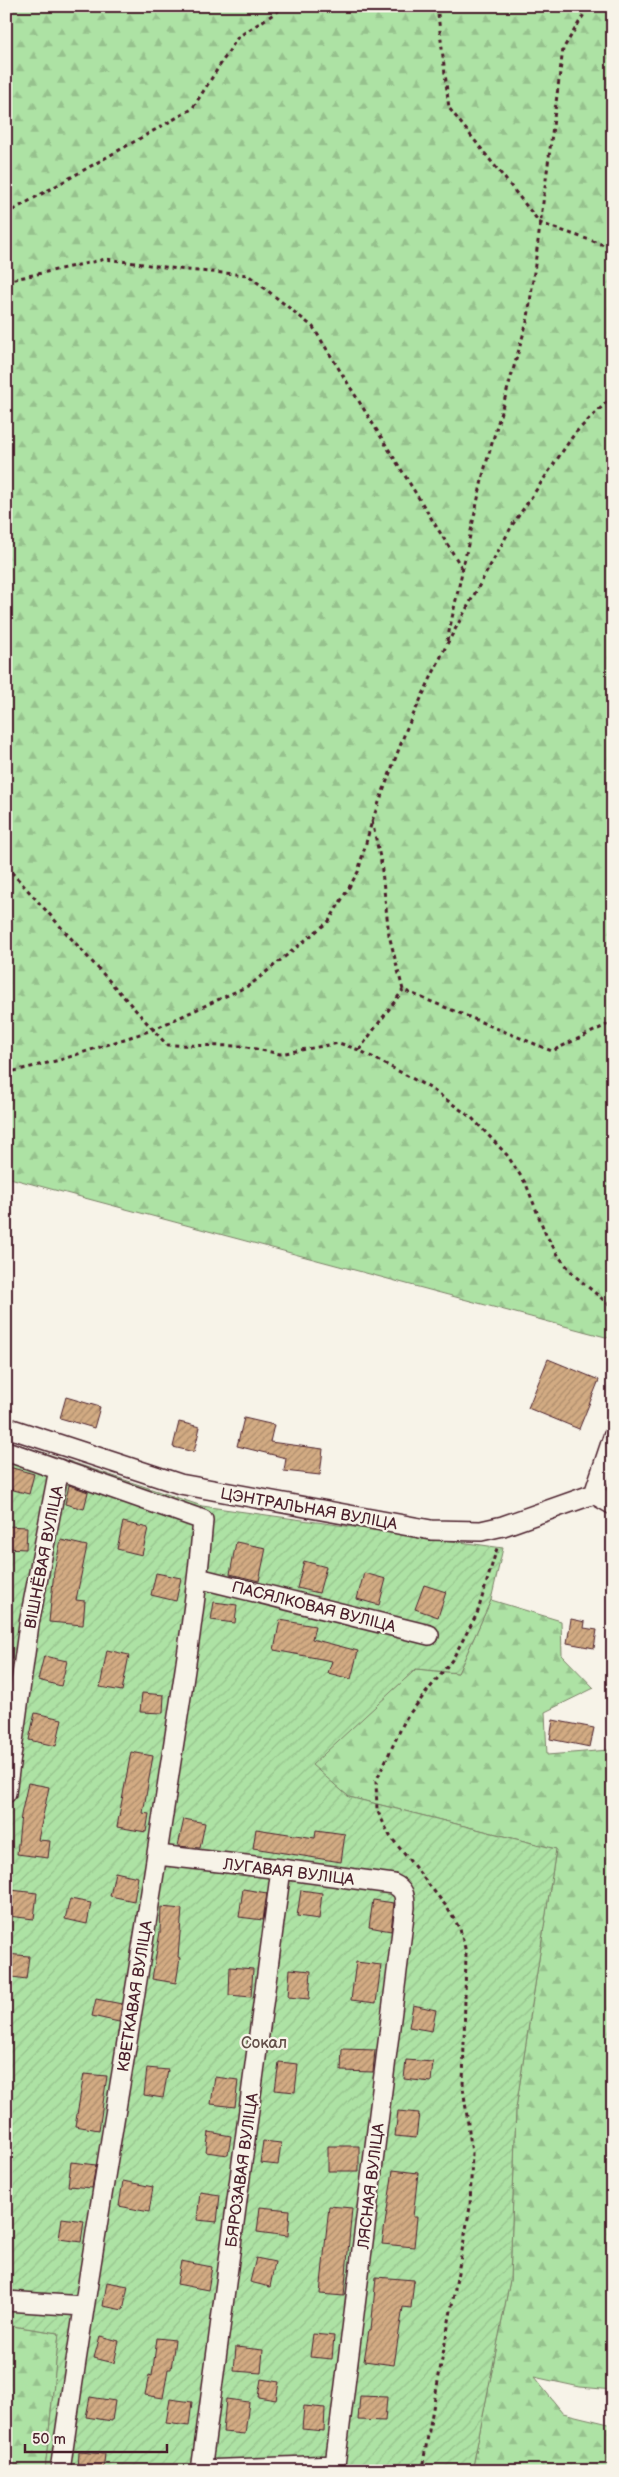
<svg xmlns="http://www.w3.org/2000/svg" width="619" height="2477" font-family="'Balsamiq Sans',sans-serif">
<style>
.forest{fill:url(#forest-firs);stroke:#7c8068}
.garden{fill:url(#garden-furrows);stroke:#7c8068}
.building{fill:url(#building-hatch);stroke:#4a1f2b}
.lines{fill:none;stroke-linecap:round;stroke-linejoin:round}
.street-casing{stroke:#4a1f2b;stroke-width:22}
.path{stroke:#4a1f2b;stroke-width:3;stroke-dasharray:4 4;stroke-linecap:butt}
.street{stroke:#f7f3e8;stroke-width:19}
.labels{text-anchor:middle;stroke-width:4.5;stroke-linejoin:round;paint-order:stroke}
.street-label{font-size:16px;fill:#4a1f2b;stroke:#f7f3e8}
.park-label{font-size:16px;fill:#635049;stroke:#f7f3e8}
</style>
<defs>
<pattern id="forest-firs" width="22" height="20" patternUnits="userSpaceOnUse" patternTransform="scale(1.25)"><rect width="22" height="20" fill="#ade2a4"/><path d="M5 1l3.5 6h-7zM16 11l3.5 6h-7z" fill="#96c18d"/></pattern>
<pattern id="garden-furrows" width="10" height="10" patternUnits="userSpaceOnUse" patternTransform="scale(1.25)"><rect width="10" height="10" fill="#ade2a4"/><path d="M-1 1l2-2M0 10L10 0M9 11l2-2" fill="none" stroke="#96c18d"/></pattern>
<pattern id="building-hatch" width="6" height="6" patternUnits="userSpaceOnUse" patternTransform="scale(1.25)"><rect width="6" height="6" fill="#d2ab83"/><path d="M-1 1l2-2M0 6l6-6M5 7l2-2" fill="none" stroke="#ac8b6b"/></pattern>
</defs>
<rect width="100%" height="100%" fill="#f7f3e8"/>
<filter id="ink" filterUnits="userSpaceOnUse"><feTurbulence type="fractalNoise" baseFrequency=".02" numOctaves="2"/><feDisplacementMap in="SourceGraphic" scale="10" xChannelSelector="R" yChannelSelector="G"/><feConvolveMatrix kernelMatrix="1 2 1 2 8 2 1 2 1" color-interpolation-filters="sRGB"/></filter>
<g filter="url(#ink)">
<path class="forest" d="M6,6H613V1339L6,1177Z
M491,1600L561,1621L562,1655L594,1688L545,1712L547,1755L609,1750L613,1752V1867L608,1875L613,1880V2390L580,2387L534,2377L563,2413L613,2425V2471H472L510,2280L516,2108L556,1849L349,1797L311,1765L416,1669L458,1673Z
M6,2325L59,2333L45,2471H6Z"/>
<path class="garden" d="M6,1440L202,1506L503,1548L491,1600L458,1673L416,1669L312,1765L349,1797L556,1849L516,2108L510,2280L472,2471H45L59,2333L6,2325Z"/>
<path class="building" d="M548,1359L599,1380L579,1429L528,1408Z
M66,1397L100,1407L94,1428L60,1418Z
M244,1418L274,1425L270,1442L323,1449L320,1475L284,1471L286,1458L237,1446Z
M179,1422L200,1427L194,1452L173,1447Z
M9,1467L34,1474L29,1494L6,1488Z
M69,1485L88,1492L84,1509L65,1504Z
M123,1522L148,1528L142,1555L117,1549Z
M6,1526L27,1527L26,1549L6,1548Z
M61,1540L87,1546L76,1600L85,1601L83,1625L49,1622L54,1571Z
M236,1542L266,1548L259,1581L230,1574Z
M304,1561L326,1567L319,1593L297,1588Z
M156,1573L181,1578L176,1601L151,1595Z
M364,1573L386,1579L379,1605L357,1599Z
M424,1585L446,1592L438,1617L415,1609Z
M214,1602L237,1605L235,1623L211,1620Z
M571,1619L585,1622L584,1628L597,1630L594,1648L567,1643Z
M280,1620L315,1626L312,1639L358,1651L351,1679L328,1673L332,1661L274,1650Z
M107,1650L129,1655L122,1691L100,1687Z
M44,1656L67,1661L61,1686L38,1680Z
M142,1693L164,1695L163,1713L140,1712Z
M35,1713L62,1719L56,1746L29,1740Z
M553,1720L594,1728L590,1747L550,1739Z
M131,1752L153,1756L143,1813L149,1814L146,1832L117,1827Z
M28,1783L49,1787L38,1840L50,1841L48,1858L17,1854L21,1815Z
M184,1819L205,1823L200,1848L178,1846Z
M256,1829L315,1838L316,1830L345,1834L341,1862L253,1848Z
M115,1872L138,1877L134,1901L110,1896Z
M243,1889L267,1893L263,1920L239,1917Z
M11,1890L37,1893L34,1919L8,1916Z
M301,1890L322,1893L319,1919L297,1916Z
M70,1899L91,1903L87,1924L65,1919Z
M373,1900L394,1903L391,1931L369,1927Z
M161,1907L182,1909L178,1957L180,1958L176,1983L152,1979L160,1932Z
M6,1954L29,1956L26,1979L6,1976Z
M356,1962L381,1965L376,2003L351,2000Z
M230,1967L253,1969L251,1997L229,1995Z
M290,1969L311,1971L309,1999L288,1997Z
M96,1999L122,2004L119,2022L92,2016Z
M413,2005L436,2010L432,2031L409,2027Z
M342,2049L375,2050L373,2072L341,2071Z
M406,2060L433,2062L431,2082L404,2079Z
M279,2062L298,2064L295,2092L275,2090Z
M147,2068L168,2070L163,2098L144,2095Z
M84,2074L107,2076L99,2130L75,2126Z
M215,2077L238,2080L235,2107L211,2104Z
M398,2111L419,2113L416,2138L395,2136Z
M209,2132L231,2136L228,2155L206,2152Z
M263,2141L281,2143L278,2165L260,2163Z
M328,2146H359V2171H328Z
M71,2162L96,2165L92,2188L68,2186Z
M393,2170L418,2173L413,2217H417L414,2247L382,2244Z
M123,2181L153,2187L149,2212L119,2206Z
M200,2192L220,2195L217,2222L197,2220Z
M329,2206L352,2208L344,2296L320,2294Z
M260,2207L290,2210L288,2236L257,2232Z
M62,2218L84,2221L81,2242L59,2239Z
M256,2258L275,2262L270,2287L250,2282Z
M181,2261L212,2267L208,2290L177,2284Z
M376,2277L414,2280L411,2308L403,2307L394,2365L364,2361L369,2330H371Z
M107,2282L128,2286L123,2310L103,2306Z
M313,2334L334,2336L332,2359L310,2357Z
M100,2336L119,2341L114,2363L94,2358Z
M157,2338L175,2340L171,2369H168L163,2398L145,2395L149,2375L152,2376Z
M236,2347L263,2350L261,2373L234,2371Z
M261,2379L279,2382L276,2400L258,2397Z
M360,2396L387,2397L385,2421L358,2420Z
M90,2397L115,2401L112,2421L86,2417Z
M170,2399L192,2402L189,2426L166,2423Z
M226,2399L249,2402L245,2434L223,2432Z
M304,2406L325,2408L324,2431L302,2429Z
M79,2452L105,2454L103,2471H78Z"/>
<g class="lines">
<g class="street-casing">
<path id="street" d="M6,1427L180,1484L431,1530L481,1531L503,1526L594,1494L613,1505
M6,1451L203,1520C196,1605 182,1690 169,1774C135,2007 92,2238 60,2471
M594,1494L613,1437
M198,1578L429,1635
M6,1793L29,1624L59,1469
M158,1855L281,1869L393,1884C404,1889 405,1895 405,1907L335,2465L201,2470
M6,2301L83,2306
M201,2471L281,1869"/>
</g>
<path class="path" d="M437,6L449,108L540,223L613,248
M6,214L192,109L238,37L286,6
M6,278L10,280L106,259L186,270L248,275L313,327L462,568
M447,641L484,471L528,318L563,49L589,6
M372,821L381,862L389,935L403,990L552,1051L613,1022
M6,866L167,1045L242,1046L280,1054L339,1043L359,1050L430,1088L472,1118L507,1155L526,1184L546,1235L560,1258L575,1276L613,1308
M359,1050L403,990
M6,1073L60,1060L152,1030L250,985L329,921L358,872L372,821L406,730L446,646L513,524L575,433L613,396
M419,2471L423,2463L470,2207L472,2153L463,2087L466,1952L460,1929L446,1906L390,1836L377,1810L376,1781L406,1718L452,1660L477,1614L498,1545"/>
<use href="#street" class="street"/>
</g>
</g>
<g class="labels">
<g class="street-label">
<text transform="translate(309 1508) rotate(10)" y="6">ЦЭНТРАЛЬНАЯ ВУЛІЦА</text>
<text transform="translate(43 1557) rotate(-79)" y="6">ВІШНЁВАЯ ВУЛІЦА</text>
<text transform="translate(314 1606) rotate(14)" y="6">ПАСЯЛКОВАЯ ВУЛІЦА</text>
<text transform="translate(289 1871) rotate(7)" y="6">ЛУГАВАЯ ВУЛІЦА</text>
<text transform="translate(134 1996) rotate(-81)" y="6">КВЕТКАВАЯ ВУЛІЦА</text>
<text transform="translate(241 2170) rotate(-82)" y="6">БЯРОЗАВАЯ ВУЛІЦА</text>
<text transform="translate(370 2186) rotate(-83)" y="6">ЛЯСНАЯ ВУЛІЦА</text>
</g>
<g class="park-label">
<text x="264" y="2048">Сокал</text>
</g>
</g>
<rect width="619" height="2477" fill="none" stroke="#f7f3e8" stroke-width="25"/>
<rect x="12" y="12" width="594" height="2452" fill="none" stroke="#4a1f2b" stroke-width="2" filter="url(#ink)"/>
<path d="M25 2444v8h142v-8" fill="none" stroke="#4a1f2b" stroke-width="2.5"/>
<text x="32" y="2444" font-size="15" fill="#4a1f2b" stroke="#f7f3e8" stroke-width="4" paint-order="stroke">50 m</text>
</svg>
